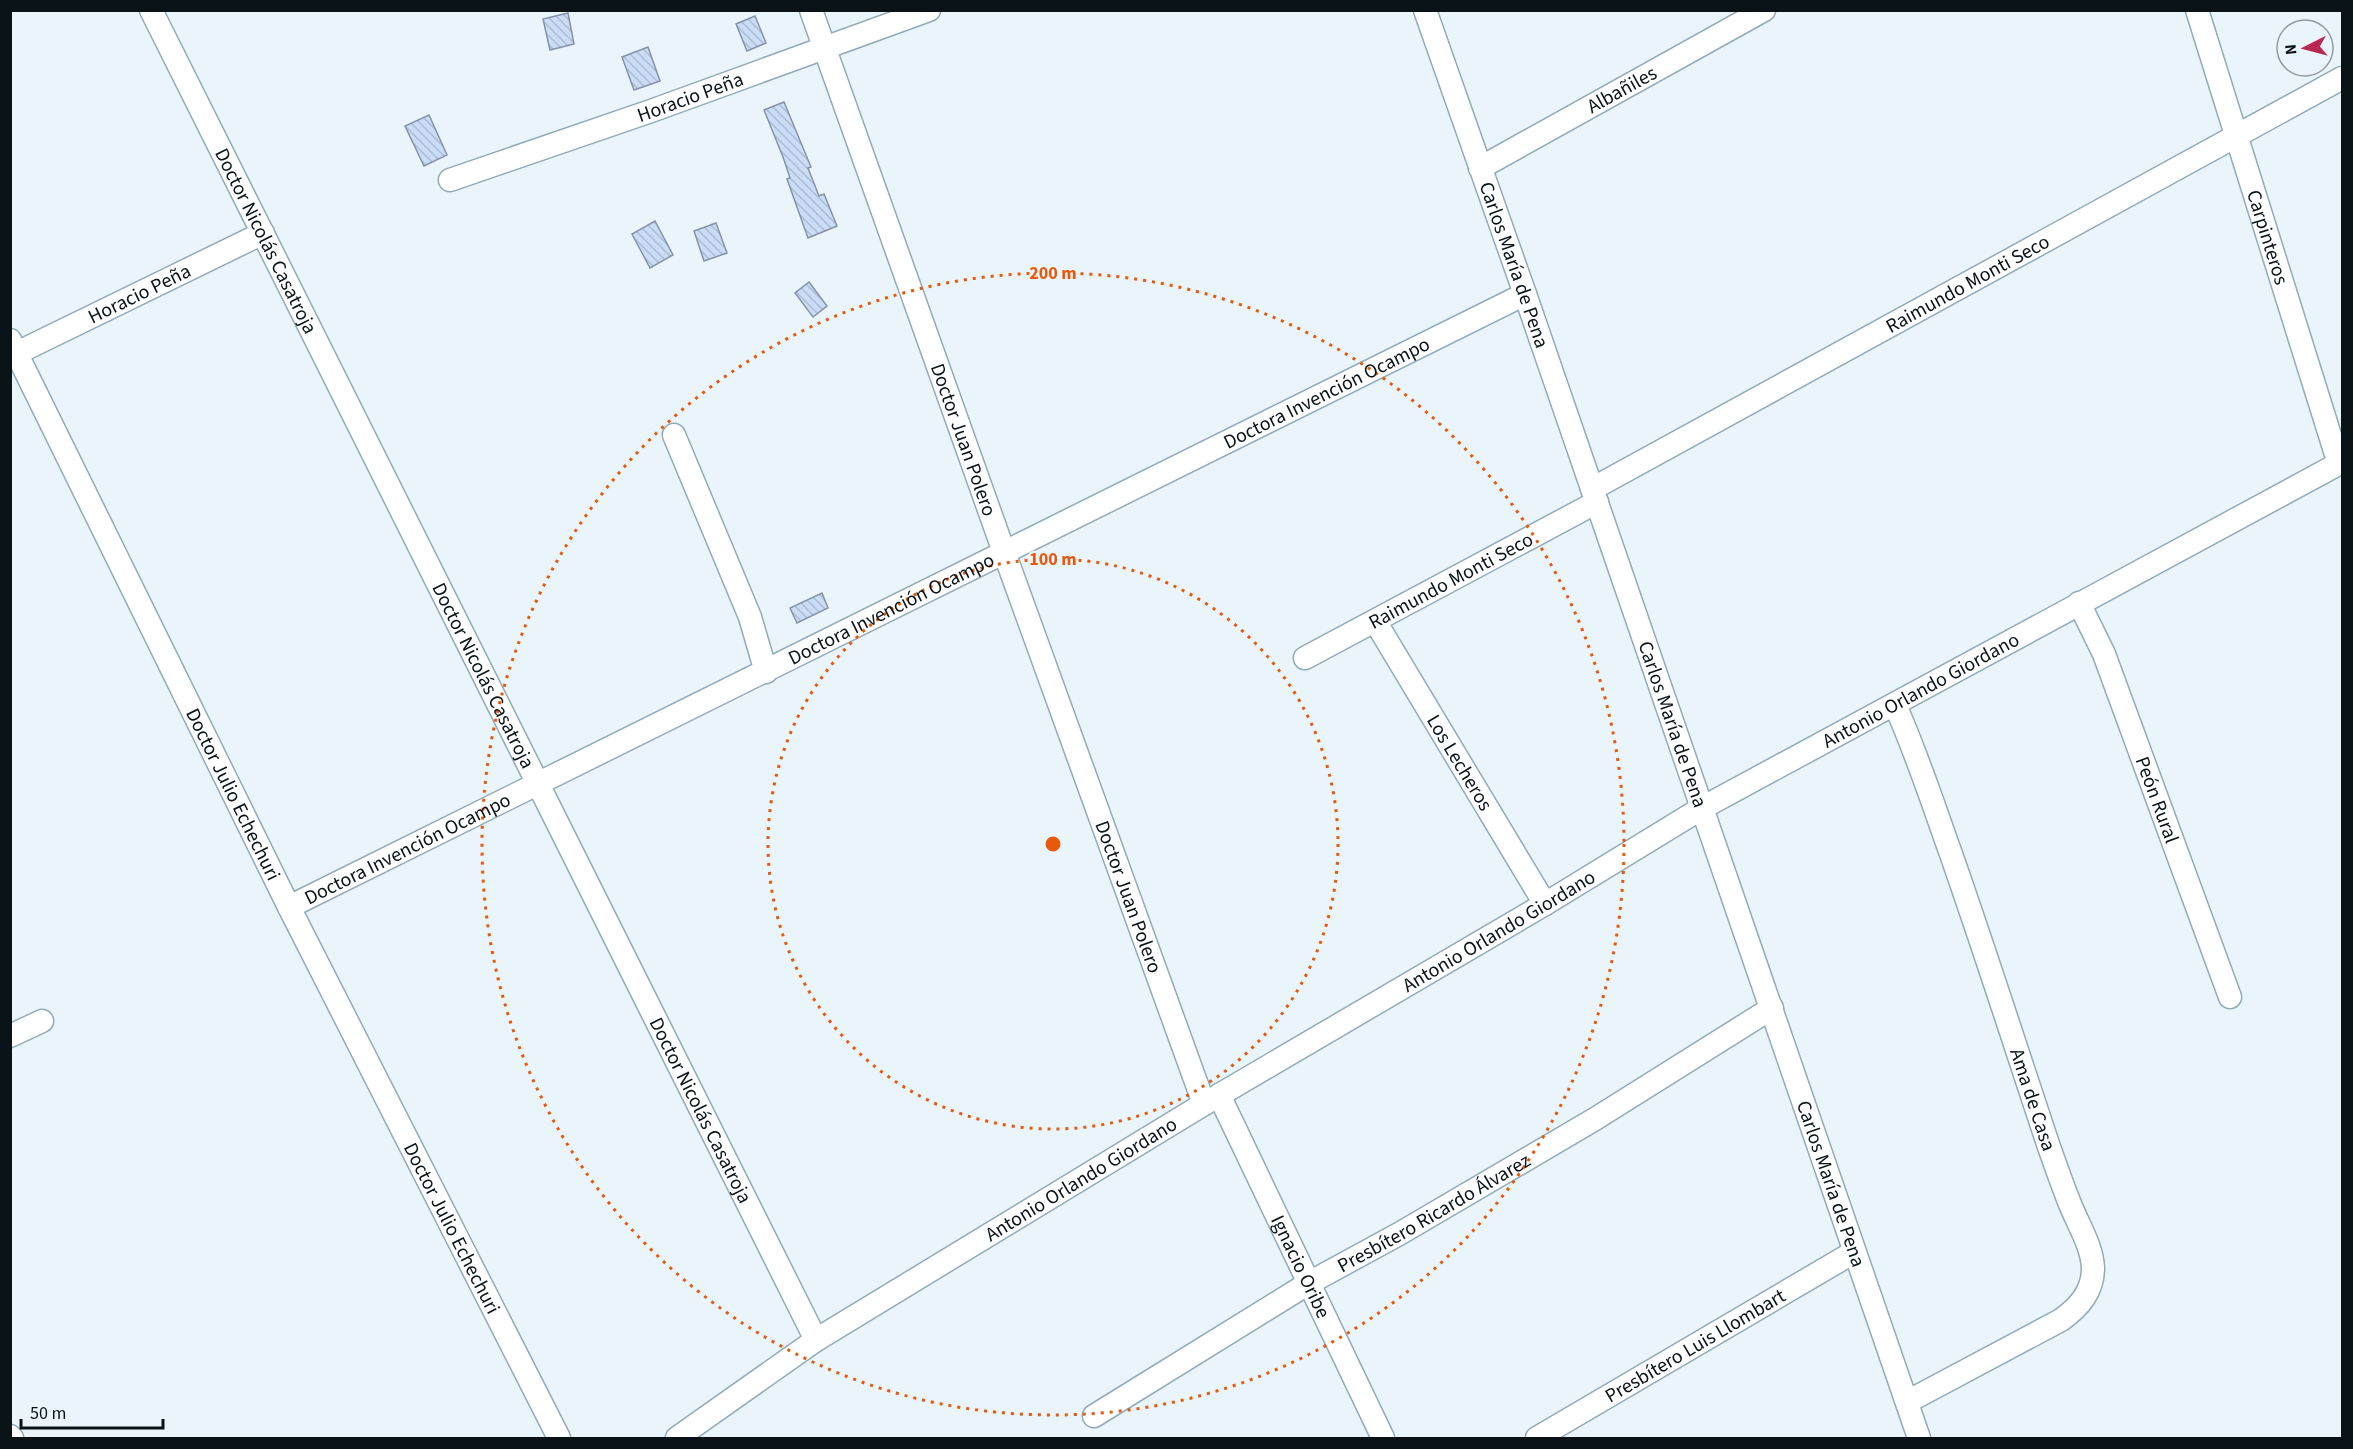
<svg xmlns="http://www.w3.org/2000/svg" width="2353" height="1449" font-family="'Source Sans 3',sans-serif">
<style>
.building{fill:url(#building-back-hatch);stroke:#8593a9;stroke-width:1.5}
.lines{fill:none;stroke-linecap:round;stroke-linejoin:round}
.minor-casing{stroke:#90abba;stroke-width:25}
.minor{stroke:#fff;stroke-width:22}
.ring{fill:none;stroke:#e8590c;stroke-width:3;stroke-dasharray:3 6}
.labels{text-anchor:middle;stroke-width:4.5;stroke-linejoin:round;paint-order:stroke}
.street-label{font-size:20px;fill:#081217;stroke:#eaf5fb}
.centre{fill:#e8590c;stroke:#eaf5fb;stroke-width:3}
.ring-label{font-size:18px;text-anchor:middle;font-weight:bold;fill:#e8590c;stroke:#eaf5fb;stroke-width:4.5;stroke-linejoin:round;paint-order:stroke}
</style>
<defs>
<pattern id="building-back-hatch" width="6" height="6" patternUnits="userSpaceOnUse" patternTransform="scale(1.5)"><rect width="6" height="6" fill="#cbdcf7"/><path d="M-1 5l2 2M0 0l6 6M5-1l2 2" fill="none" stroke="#adbcd3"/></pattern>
</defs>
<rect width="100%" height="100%" fill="#eaf5fb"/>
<path class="building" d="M568,13L574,44L550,50L543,19Z
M755,16L766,43L747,51L736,24Z
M648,47L660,81L634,90L622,57Z
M784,102L811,167L808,168L819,196L824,194L837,226L808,238L787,179L790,178L783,157L764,110Z
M429,115L447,155L424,166L405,126Z
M655,221L673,255L650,268L632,234Z
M716,223L727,253L704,261L694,231Z
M809,282L827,306L813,317L795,293Z
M822,593L828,608L797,623L790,608Z"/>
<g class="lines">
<g class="minor-casing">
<g id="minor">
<path id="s1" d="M151,10L816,1340"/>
<path id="s2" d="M811,10L1004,552L1204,1104"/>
<path id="s3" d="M1425,10L1525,294L1919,1438"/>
<path id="s4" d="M2197,10L2339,464"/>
<path id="s5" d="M1480,168L1764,10"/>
<path id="s6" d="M450,180L651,111L929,10"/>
<path id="s7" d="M10,340L289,907L559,1438"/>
<path id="s8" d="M17,353L263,233"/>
<path d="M674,435L750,617L766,672"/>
<path id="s9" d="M1592,489L2342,78"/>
<path id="s10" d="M2079,603L2104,654L2230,997"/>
<path id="s11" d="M1375,621L1545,904"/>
<path id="s12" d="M1305,658L1597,502"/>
<path id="s13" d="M1895,705C1917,754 1933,804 1951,854C1985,951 2016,1048 2048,1144C2055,1164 2062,1184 2070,1204C2078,1224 2092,1246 2093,1268C2093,1292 2079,1307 2061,1320L1907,1402"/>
<path id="s14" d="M289,907L1525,294"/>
<path d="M10,1036L42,1021"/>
<path id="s15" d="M1219,1095L1383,1438"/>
<path id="s16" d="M1094,1416L1309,1283L1399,1234L1595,1119L1772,1008"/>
<path d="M10,1436L12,1438"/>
<path id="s17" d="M677,1438L816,1340L1204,1104L1545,904L1702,808L2342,462"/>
<path id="s18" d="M1537,1438L1854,1252"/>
</g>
</g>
<use href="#minor" class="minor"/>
</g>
<g class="ring">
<circle cx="1053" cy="844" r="285"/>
<circle cx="1053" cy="844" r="571"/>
</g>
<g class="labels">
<g class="street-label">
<text dy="7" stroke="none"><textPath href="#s5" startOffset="162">Albañiles</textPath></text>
<text dy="7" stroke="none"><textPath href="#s6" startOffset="254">Horacio Peña</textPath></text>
<text dy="7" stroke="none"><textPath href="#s4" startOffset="238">Carpinteros</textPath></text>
<text dy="7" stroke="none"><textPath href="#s1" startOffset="258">Doctor Nicolás Casatroja</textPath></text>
<text dy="7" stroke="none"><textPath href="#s3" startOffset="270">Carlos María de Pena</textPath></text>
<text dy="7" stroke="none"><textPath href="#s9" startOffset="428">Raimundo Monti Seco</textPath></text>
<text dy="7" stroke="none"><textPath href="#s8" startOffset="136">Horacio Peña</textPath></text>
<text dy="7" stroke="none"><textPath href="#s14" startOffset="1158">Doctora Invención Ocampo</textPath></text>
<text dy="7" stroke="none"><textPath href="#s2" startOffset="456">Doctor Juan Polero</textPath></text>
<text dy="7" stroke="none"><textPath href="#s12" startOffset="165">Raimundo Monti Seco</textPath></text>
<text dy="7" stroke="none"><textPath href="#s14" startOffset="672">Doctora Invención Ocampo</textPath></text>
<text dy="7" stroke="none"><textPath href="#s1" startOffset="744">Doctor Nicolás Casatroja</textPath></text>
<text dy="7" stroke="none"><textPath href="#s17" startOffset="1452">Antonio Orlando Giordano</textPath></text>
<text dy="7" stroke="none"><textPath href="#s3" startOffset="756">Carlos María de Pena</textPath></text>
<text dy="7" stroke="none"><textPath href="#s11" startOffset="165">Los Lecheros</textPath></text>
<text dy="7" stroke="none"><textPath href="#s7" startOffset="506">Doctor Julio Echechuri</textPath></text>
<text dy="7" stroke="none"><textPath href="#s10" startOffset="212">Peón Rural</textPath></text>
<text dy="7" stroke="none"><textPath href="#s14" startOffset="132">Doctora Invención Ocampo</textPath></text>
<text dy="7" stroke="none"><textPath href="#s2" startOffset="942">Doctor Juan Polero</textPath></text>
<text dy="7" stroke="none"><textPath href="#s17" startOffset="966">Antonio Orlando Giordano</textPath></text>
<text dy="7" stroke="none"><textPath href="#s13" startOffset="418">Ama de Casa</textPath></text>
<text dy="7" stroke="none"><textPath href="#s1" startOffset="1230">Doctor Nicolás Casatroja</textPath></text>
<text dy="7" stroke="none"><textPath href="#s17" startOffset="480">Antonio Orlando Giordano</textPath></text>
<text dy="7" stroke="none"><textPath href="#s3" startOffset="1242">Carlos María de Pena</textPath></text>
<text dy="7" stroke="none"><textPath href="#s16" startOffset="396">Presbítero Ricardo Álvarez</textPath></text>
<text dy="7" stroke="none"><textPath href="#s7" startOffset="992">Doctor Julio Echechuri</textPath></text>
<text dy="7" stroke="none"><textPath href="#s15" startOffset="190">Ignacio Oribe</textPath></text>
<text dy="7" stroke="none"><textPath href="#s18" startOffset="183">Presbítero Luis Llombart</textPath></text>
</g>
</g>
<circle cx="1053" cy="844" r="9" class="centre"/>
<g class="ring-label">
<text x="1053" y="279">200 m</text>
<text x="1053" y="565">100 m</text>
</g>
<rect width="2353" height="1449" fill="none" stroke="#081217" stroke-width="24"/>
<g transform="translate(2305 48) rotate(264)"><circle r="28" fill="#eaf5fb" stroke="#909aa0" stroke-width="1.5"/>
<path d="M0-4.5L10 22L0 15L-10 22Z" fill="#b82853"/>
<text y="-9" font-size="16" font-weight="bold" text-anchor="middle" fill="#081217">N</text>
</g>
<path d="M21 1419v9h142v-9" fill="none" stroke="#081217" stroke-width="3"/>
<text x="30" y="1419" font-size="18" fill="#081217" stroke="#eaf5fb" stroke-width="4.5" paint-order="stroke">50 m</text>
</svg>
